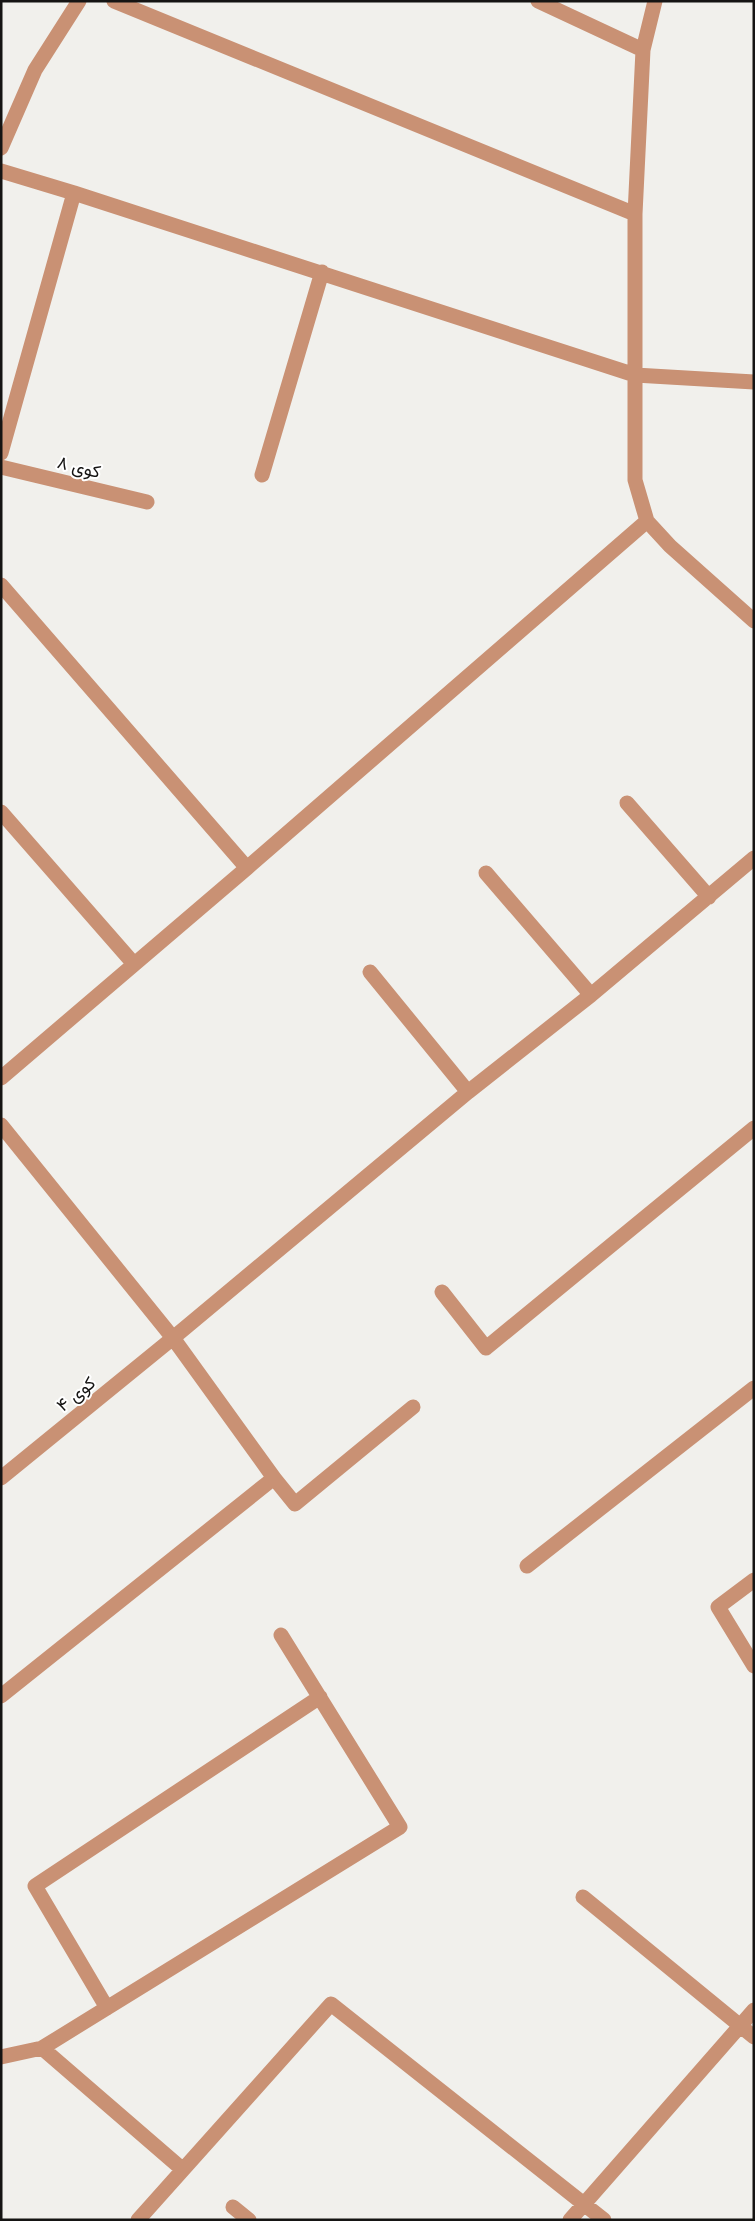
<svg xmlns="http://www.w3.org/2000/svg" width="755" height="2221" font-family="'Nunito Sans',Vazirmatn,sans-serif">
<style>
.lines{fill:none;stroke-linecap:round;stroke-linejoin:round}
.minor{stroke:#c99174;stroke-width:15}
.labels{text-anchor:middle;stroke-width:4;stroke-linejoin:round;paint-order:stroke}
.street-label{font-size:18px;fill:#151413;stroke:#fff}
</style>
<rect width="100%" height="100%" fill="#f1f0ec"/>
<g class="lines">
<path class="minor" d="M114,1L635,214
M538,1L643,50
M655,1L643,50L635,214V480L647,521L670,546L754,621
M1,148L35,70L79,1
M1,171L74,193
M1,453L74,193L635,375L754,382
M1,467L147,502
M262,475L322,272
M1,585L247,868
M627,803L709,897
M1,812L134,964
M486,873L591,995
M370,972L468,1092
M1,1078L247,868L647,521
M1,1125L173,1338L468,1092L591,995L754,858
M442,1292L486,1348L754,1128
M1,1478L173,1338L274,1478L1,1696
M274,1478L295,1504L413,1407
M527,1566L754,1388
M754,1580L718,1607L754,1666
M583,1897L754,2037
M107,2008L35,1886L320,1697
M42,2048L400,1827L281,1635
M1,2057L42,2048L182,2169
M233,2207L249,2220
M138,2220L331,2004L604,2220
M570,2220L754,2010"/>
</g>
<g class="labels">
<g class="street-label">
<text transform="translate(79 467) rotate(14)" y="6">کوی ۸</text>
<text transform="translate(76 1394) rotate(-39)" y="6">کوی ۴</text>
</g>
</g>
<rect width="755" height="2221" fill="none" stroke="#151413" stroke-width="5"/>
</svg>
